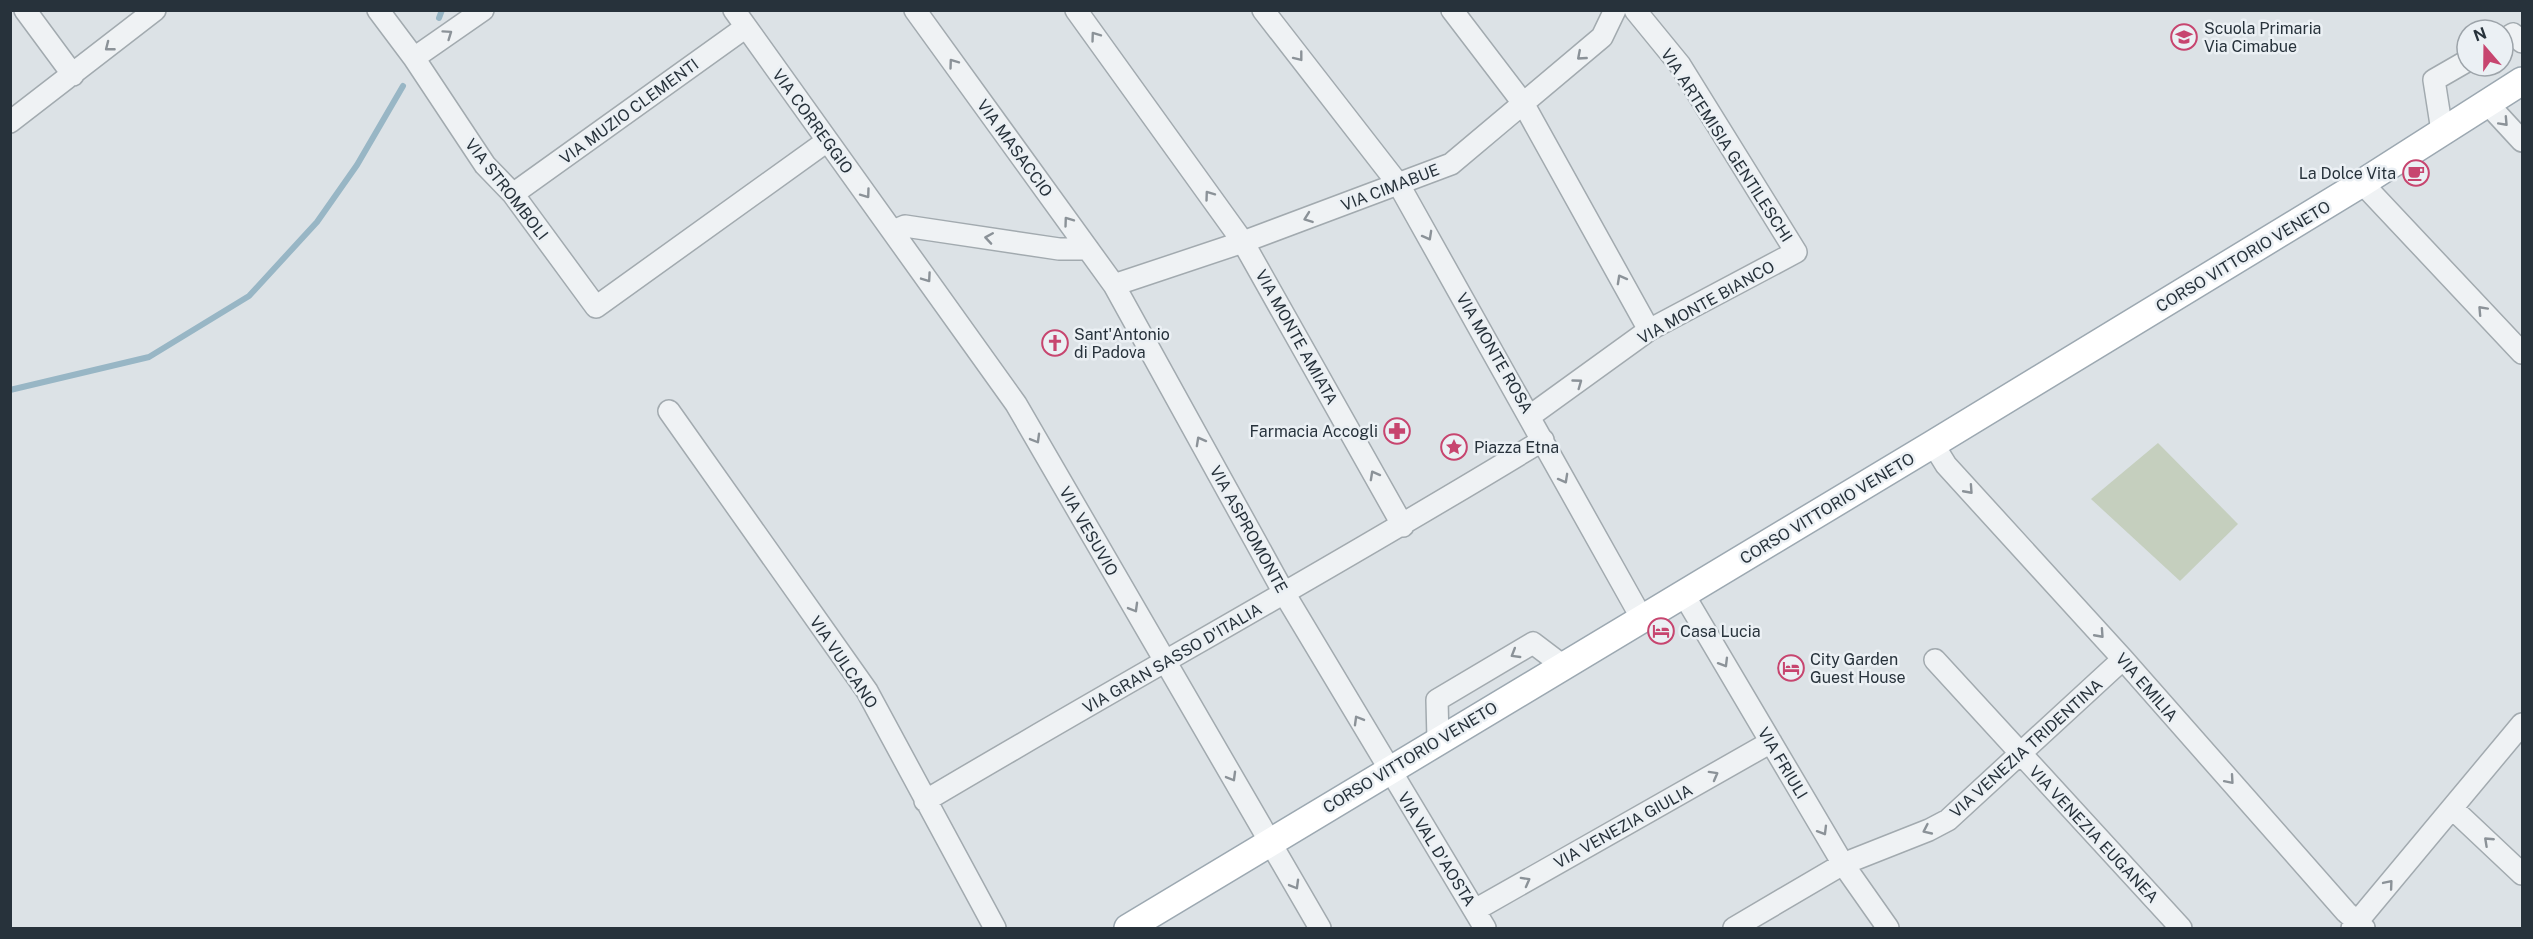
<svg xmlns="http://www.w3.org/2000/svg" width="2533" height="939" font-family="'Public Sans',sans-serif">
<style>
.green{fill:#c5cfbe}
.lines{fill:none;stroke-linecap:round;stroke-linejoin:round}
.stream{stroke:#98b6c5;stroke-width:6}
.minor-casing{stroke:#a2aaaf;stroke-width:24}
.major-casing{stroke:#9ca8b1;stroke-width:30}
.minor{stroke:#eff2f4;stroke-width:21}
.major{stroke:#fff;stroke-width:27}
.oneway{stroke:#8b9298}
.labels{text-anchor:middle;stroke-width:5;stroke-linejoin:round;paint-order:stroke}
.poi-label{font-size:16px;fill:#27323b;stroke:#ebf0f4;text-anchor:start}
.street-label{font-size:16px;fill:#27323b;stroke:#ebf0f4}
</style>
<rect width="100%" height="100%" fill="#dce2e6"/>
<path class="green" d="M2158,443L2238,524L2180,581L2091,499Z"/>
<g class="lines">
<path class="stream" d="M439,18L442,10
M10,390L149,357L249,296L317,222L357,165L403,86"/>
<g class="minor-casing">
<path id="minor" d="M25,10L73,75
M378,10L414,58L485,165L513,194L596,307L827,141
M734,10L1016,404L1320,928
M915,10L1114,285L1284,593L1485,928
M1076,10L1243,242L1403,526
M1263,10L1399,185L1641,617
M1452,10L1523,103L1649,330
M2503,40L2513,34L2522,42
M414,58L483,10
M2486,102L2522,141
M10,122L155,10
M2442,131L2434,80L2467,61
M2362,183L2522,353
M513,194L746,27
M893,231L905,226L1059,249H1088
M1114,285L1243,242L1451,164L1602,37L1615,10
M669,411L867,691L995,928
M1530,416L1649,330L1796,252L1680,65L1635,10
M1933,444L1946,465L2123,659L2346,912L2364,928
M1684,595L1843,864L1888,928
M1935,660L2181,928
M1438,740L1437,700L1533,643L1562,665
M925,801C1130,679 1339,565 1543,440
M2453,809L2522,874
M1475,910L1771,742
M1734,928L1843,864L1929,830L1948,820L2123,659
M2352,928L2522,724"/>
</g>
<g class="major-casing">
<path id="major" d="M1128,928L1933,444L2362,183L2522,81"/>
</g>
<use href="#minor" class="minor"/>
<use href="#major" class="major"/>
</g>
<defs><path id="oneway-chevron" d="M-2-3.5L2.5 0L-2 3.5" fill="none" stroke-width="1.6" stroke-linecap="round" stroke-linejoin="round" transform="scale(1.5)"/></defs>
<g class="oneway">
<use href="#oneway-chevron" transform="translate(448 34) rotate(-35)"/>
<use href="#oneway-chevron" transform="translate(1095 36) rotate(-126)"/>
<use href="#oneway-chevron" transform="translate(109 47) rotate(142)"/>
<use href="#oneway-chevron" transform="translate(1581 56) rotate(139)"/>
<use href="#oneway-chevron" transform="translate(1299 57) rotate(52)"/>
<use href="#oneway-chevron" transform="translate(953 63) rotate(-126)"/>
<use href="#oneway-chevron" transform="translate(2504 122) rotate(47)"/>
<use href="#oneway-chevron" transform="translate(866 194) rotate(54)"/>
<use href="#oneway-chevron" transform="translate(1209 195) rotate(-126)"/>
<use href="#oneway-chevron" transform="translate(1308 218) rotate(160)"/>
<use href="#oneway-chevron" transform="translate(1068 221) rotate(-126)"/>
<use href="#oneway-chevron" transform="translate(1428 236) rotate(61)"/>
<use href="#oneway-chevron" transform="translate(989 238) rotate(-171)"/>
<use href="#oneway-chevron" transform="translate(927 278) rotate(55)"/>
<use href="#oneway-chevron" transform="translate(1621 279) rotate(-119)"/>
<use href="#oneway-chevron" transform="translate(2482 310) rotate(-133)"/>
<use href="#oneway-chevron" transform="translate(1578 383) rotate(-36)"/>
<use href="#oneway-chevron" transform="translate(1036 439) rotate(60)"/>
<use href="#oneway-chevron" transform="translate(1200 441) rotate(-119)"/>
<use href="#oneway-chevron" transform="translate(1374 475) rotate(-119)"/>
<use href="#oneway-chevron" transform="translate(1564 479) rotate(61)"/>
<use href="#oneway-chevron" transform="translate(1969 490) rotate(48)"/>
<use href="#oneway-chevron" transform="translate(1134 608) rotate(60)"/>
<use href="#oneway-chevron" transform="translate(2100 634) rotate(48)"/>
<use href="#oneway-chevron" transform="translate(1515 654) rotate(149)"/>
<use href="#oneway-chevron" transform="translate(1724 663) rotate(59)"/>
<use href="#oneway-chevron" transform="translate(1358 720) rotate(-120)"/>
<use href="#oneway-chevron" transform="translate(1714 775) rotate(-29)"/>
<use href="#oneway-chevron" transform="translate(1232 777) rotate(60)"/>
<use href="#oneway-chevron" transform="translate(2230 780) rotate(49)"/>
<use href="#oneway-chevron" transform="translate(1927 830) rotate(155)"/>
<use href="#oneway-chevron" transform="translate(1823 831) rotate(59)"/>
<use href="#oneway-chevron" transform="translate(2488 841) rotate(-137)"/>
<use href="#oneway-chevron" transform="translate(1526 881) rotate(-29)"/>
<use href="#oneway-chevron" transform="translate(2389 884) rotate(-50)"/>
<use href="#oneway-chevron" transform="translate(1295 885) rotate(60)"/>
</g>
<defs>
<g id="school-ring" transform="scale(1.35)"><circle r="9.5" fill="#ebf0f4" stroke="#c7456f" stroke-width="1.5"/><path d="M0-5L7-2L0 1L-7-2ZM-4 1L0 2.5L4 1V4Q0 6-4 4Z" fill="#c7456f"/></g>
<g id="cafe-ring" transform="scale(1.35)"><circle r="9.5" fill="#ebf0f4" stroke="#c7456f" stroke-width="1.5"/><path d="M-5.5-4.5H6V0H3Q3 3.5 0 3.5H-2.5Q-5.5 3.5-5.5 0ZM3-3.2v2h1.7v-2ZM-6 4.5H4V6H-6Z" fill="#c7456f"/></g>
<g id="church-ring" transform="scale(1.35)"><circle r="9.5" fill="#ebf0f4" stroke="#c7456f" stroke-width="1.5"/><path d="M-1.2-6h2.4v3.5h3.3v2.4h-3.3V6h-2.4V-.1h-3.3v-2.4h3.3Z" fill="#c7456f"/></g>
<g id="pharmacy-ring" transform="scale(1.35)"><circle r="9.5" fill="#ebf0f4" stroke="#c7456f" stroke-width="1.5"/><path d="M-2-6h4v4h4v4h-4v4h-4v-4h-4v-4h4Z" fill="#c7456f"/></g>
<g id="sight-ring" transform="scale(1.35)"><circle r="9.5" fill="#ebf0f4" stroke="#c7456f" stroke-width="1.5"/><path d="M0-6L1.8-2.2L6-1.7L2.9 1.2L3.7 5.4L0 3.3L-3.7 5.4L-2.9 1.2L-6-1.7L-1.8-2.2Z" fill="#c7456f"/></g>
<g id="hotel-ring" transform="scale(1.35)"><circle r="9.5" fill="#ebf0f4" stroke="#c7456f" stroke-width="1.5"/><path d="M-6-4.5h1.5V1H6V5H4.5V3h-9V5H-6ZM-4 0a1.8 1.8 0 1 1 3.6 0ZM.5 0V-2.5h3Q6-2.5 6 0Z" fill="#c7456f"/></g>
</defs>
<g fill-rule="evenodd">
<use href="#school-ring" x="2184" y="37"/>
<use href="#cafe-ring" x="2416" y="173"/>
<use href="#church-ring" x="1055" y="343"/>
<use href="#pharmacy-ring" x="1397" y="431"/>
<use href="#sight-ring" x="1454" y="447"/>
<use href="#hotel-ring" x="1661" y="631"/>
<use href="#hotel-ring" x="1791" y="668"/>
</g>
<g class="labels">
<g class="poi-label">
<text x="2204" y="34">Scuola Primaria<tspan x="2204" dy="18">Via Cimabue</tspan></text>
<text x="2396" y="179" text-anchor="end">La Dolce Vita</text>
<text x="1074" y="340">Sant'Antonio<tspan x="1074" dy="18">di Padova</tspan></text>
<text x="1378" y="437" text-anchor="end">Farmacia Accogli</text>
<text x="1474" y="453">Piazza Etna</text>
<text x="1680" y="637">Casa Lucia</text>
<text x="1810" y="665">City Garden<tspan x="1810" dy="18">Guest House</tspan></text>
</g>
<g class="street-label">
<text transform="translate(629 111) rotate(-36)" y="6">VIA MUZIO CLEMENTI</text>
<text transform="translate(813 121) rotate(54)" y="6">VIA CORREGGIO</text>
<text transform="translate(1727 145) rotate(57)" y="6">VIA ARTEMISIA GENTILESCHI</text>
<text transform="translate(1015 148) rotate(54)" y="6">VIA MASACCIO</text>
<text transform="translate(1390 187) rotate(-21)" y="6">VIA CIMABUE</text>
<text transform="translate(507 189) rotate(52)" y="6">VIA STROMBOLI</text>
<text transform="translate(2243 256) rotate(-31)" y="6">CORSO VITTORIO VENETO</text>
<text transform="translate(1706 302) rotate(-29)" y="6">VIA MONTE BIANCO</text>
<text transform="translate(1297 337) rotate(61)" y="6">VIA MONTE AMIATA</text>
<text transform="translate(1495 353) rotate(60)" y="6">VIA MONTE ROSA</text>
<text transform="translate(1827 508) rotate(-31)" y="6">CORSO VITTORIO VENETO</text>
<text transform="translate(1249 529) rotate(61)" y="6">VIA ASPROMONTE</text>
<text transform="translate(1089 531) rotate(60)" y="6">VIA VESUVIO</text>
<text transform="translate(1172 658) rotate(-30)" y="6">VIA GRAN SASSO D'ITALIA</text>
<text transform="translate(844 662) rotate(56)" y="6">VIA VULCANO</text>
<text transform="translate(2147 687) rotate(49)" y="6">VIA EMILIA</text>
<text transform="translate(2026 748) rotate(-42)" y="6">VIA VENEZIA TRIDENTINA</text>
<text transform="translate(1410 757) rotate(-31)" y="6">CORSO VITTORIO VENETO</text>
<text transform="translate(1783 763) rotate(59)" y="6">VIA FRIULI</text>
<text transform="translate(1623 826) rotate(-29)" y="6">VIA VENEZIA GIULIA</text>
<text transform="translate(2094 834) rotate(47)" y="6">VIA VENEZIA EUGANEA</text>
<text transform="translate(1437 849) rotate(58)" y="6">VIA VAL D'AOSTA</text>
</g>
</g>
<rect width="2533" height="939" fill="none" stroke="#27323b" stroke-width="24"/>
<g transform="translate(2485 48) rotate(340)"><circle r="28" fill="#ebf0f4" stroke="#9da4aa" stroke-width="1.5"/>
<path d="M0-4.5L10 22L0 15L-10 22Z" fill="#c7456f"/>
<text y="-9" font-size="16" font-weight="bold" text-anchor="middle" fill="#27323b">N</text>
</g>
</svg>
